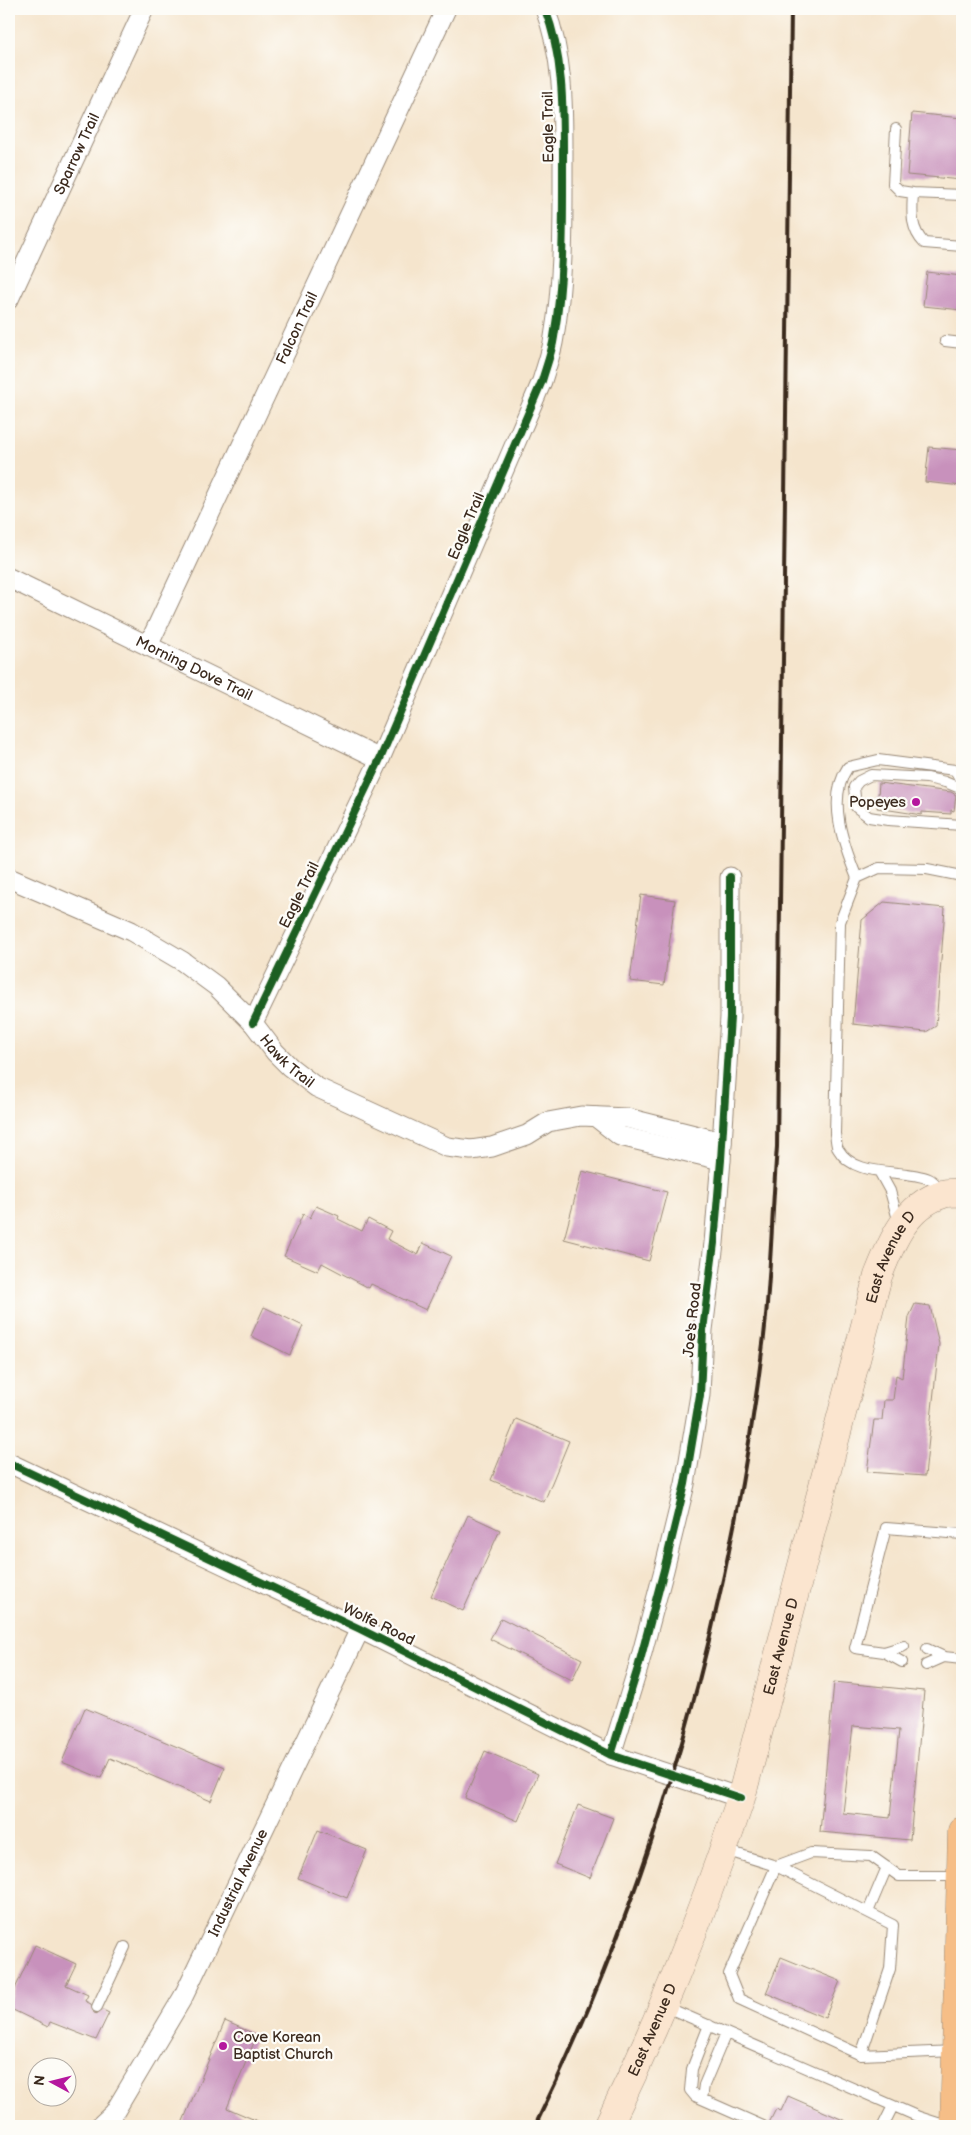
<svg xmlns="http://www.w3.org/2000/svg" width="971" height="2135" font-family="'Balsamiq Sans',sans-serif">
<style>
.building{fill:#c891bc;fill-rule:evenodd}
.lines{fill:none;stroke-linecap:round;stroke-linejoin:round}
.service-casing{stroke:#988876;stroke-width:12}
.minor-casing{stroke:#988876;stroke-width:21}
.secondary-casing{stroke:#988876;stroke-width:29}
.primary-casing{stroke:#988876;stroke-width:29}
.service{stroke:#fff;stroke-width:10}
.minor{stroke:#fff;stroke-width:19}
.secondary{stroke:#fbe5cf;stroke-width:28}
.primary{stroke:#f6be87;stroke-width:28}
.rail{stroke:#3b2a1e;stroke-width:4}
.cycleway-casing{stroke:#fdfcf7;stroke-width:11}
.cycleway{stroke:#1b5e20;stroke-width:8}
.poi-dot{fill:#b5179e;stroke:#fdfcf7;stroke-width:2}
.labels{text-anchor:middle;stroke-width:4.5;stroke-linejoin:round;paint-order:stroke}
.street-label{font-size:15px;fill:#3b2a1e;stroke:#fdfcf7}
.poi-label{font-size:15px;fill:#3b2a1e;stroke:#fdfcf7;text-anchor:end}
</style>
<rect width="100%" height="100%" fill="#fdfcf7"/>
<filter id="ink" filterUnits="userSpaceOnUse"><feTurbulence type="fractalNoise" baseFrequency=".02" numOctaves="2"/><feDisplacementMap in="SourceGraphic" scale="10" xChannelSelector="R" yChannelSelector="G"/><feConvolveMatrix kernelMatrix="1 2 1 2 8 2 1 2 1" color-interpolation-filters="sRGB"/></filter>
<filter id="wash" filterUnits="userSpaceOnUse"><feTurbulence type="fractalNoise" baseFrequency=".0096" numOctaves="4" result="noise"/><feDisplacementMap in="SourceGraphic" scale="20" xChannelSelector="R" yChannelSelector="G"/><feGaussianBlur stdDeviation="1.12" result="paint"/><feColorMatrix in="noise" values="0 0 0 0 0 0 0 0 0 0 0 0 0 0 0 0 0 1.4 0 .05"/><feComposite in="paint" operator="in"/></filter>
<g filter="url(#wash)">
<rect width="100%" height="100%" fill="#f5e5cd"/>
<g id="blocks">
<path class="building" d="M912,113L962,118V180L907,175Z
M927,272L962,276V310L923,306Z
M929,447L962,450V486L925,482Z
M879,783L951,792L956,795L954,811L951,810V814L922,812V815L877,808Z
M641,895L675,900L664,985L630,981Z
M884,902L945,908L936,1026L926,1032L853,1024L862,920Z
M582,1171L667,1192L649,1261L564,1239Z
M316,1206L339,1216L338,1219L362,1231L368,1219L391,1231L387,1239L418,1255L423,1243L451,1256L426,1310L371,1284L369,1288L322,1263L318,1271L284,1256L303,1214L310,1218Z
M915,1304L930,1306L939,1344L925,1476L867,1472L874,1420H882L884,1400H893L896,1375L902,1378L909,1317Z
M264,1307L303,1326L290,1355L251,1336Z
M516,1419L569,1441L544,1502L491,1480Z
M468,1515L500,1530L463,1611L431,1596Z
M501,1618L582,1659L572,1680L490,1639Z
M834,1682L924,1691L910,1840L820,1832ZM853,1726L899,1730L890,1818L843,1813Z
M85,1708L225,1767L211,1801L110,1758L101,1778L62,1762Z
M485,1751L538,1774L518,1821L465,1798Z
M578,1805L613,1818L590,1878L555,1864Z
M318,1830L367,1850L347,1898L298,1878Z
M35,1945L76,1964L66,1985L88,1995L85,2001L91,2004L94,2013L98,2014L103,2010L109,2013L96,2040L50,2022L48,2027L9,2008V2002Z
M781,1957L840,1981L825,2018L766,1993Z
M225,2021L257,2035L227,2108L269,2126H181Z
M788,2096L857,2126H770L769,2123L776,2109L781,2111Z"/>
</g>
</g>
<g filter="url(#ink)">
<use href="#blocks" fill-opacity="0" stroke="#988876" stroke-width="1"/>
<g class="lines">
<g class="service-casing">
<path id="service" d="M896,129L893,184L900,191L913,193C912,213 910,228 924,243L962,246
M913,193L962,195
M945,341L962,343
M962,789L945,782L927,778L871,775L859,781L854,787L856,807L869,817L888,820L962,825
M857,878C844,846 826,799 848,767L878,760L955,770L962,783
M879,1171L890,1191L899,1223
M943,1192C939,1188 934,1181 929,1179C902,1168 855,1179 838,1149C836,1145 836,1138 835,1134L840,922L857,878L879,868L927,869L962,876
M904,1646L884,1652L855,1648L886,1528L962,1534
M927,1649L944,1657L962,1659
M884,1652L902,1662
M926,1665L944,1657
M725,1850L776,1866L729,1974L739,1999L861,2055L955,2051
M776,1866L893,1925L890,1969L861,2055
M776,1866L811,1853L871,1856L899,1876H960
M868,1912L887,1867
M664,2006L919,2117L947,2126
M97,2007L125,1947
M709,2025L692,2069L690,2090L695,2096L763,2126
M702,2099L704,2085L726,2033
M883,2126L893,2106"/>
</g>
<g class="minor-casing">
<g id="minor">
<path id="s1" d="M9,299L144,9"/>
<path id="s2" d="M9,578L380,759"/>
<path id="s3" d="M148,646L446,9"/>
<path id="s4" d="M9,878L131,931L182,961L216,986L253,1023L275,1052L290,1067L316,1087L447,1147L471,1150L492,1147L527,1135L548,1122L581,1116L627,1118L722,1142"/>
<path d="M253,1023L380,759L542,381C546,367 552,352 554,337C564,279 563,221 563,162C563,110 564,58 545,9"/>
<path d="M596,1117L620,1136L721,1160"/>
<path d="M9,1463L360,1629L611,1755L741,1798"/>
<path d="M611,1755L638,1668L664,1570L685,1484L700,1395L703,1330L714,1243L721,1160L730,1017V877"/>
<path id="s5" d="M100,2126L114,2113L183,1997L360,1629"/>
</g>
</g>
<g class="secondary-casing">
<g id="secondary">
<path id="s6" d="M608,2126C660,2020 704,1910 741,1798L878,1276C891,1243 906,1205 943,1194C948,1192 956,1193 962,1193"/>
</g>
</g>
<g class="primary-casing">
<path id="primary" d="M954,2126L962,1831"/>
</g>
<use href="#service" class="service"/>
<use href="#minor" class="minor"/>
<use href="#secondary" class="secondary"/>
<use href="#primary" class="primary"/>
<path class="rail" d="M535,2126C656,1879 731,1609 764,1336C771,1273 772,1210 777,1147L791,9"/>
<g class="cycleway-casing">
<path id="cycleway" d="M253,1023L380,759L542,381C546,367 552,352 554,337C564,279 563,221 563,162C563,110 564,58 545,9
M9,1463L360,1629L611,1755L741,1798
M611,1755L638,1668L664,1570L685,1484L700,1395L703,1330L714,1243L721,1160L730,1017V877"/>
</g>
<use href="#cycleway" class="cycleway"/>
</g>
</g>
<g class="poi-dot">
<circle cx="916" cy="802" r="5"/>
<circle cx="223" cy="2046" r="5"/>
</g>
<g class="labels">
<g class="street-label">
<text transform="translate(548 127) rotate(-91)" y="5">Eagle Trail</text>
<text dy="5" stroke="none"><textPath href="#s1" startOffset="160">Sparrow Trail</textPath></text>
<text dy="5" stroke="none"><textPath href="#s3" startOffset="351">Falcon Trail</textPath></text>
<text transform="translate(466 526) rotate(-67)" y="5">Eagle Trail</text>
<text dy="5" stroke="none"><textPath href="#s2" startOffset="206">Morning Dove Trail</textPath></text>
<text transform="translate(299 895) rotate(-64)" y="5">Eagle Trail</text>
<text dy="5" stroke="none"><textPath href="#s4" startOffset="338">Hawk Trail</textPath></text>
<text dy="5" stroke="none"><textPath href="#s6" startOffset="916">East Avenue D</textPath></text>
<text transform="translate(692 1320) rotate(-84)" y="5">Joe's Road</text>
<text transform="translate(379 1624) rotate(26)" y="5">Wolfe Road</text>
<text dy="5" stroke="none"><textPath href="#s6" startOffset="511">East Avenue D</textPath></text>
<text dy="5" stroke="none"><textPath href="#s5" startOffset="281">Industrial Avenue</textPath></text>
<text dy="5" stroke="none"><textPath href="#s6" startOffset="106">East Avenue D</textPath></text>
</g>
<g class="poi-label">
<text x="906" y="807">Popeyes</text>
<text x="233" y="2042" text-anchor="start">Cove Korean<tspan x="233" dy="17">Baptist Church</tspan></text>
</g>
</g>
<rect width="971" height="2135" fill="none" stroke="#fdfcf7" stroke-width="30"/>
<g transform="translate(52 2082) rotate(277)"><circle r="24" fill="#fdfcf7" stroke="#afa8a0"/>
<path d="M0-4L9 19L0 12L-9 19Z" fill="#b5179e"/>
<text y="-8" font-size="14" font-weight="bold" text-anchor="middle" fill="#3b2a1e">N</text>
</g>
</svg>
